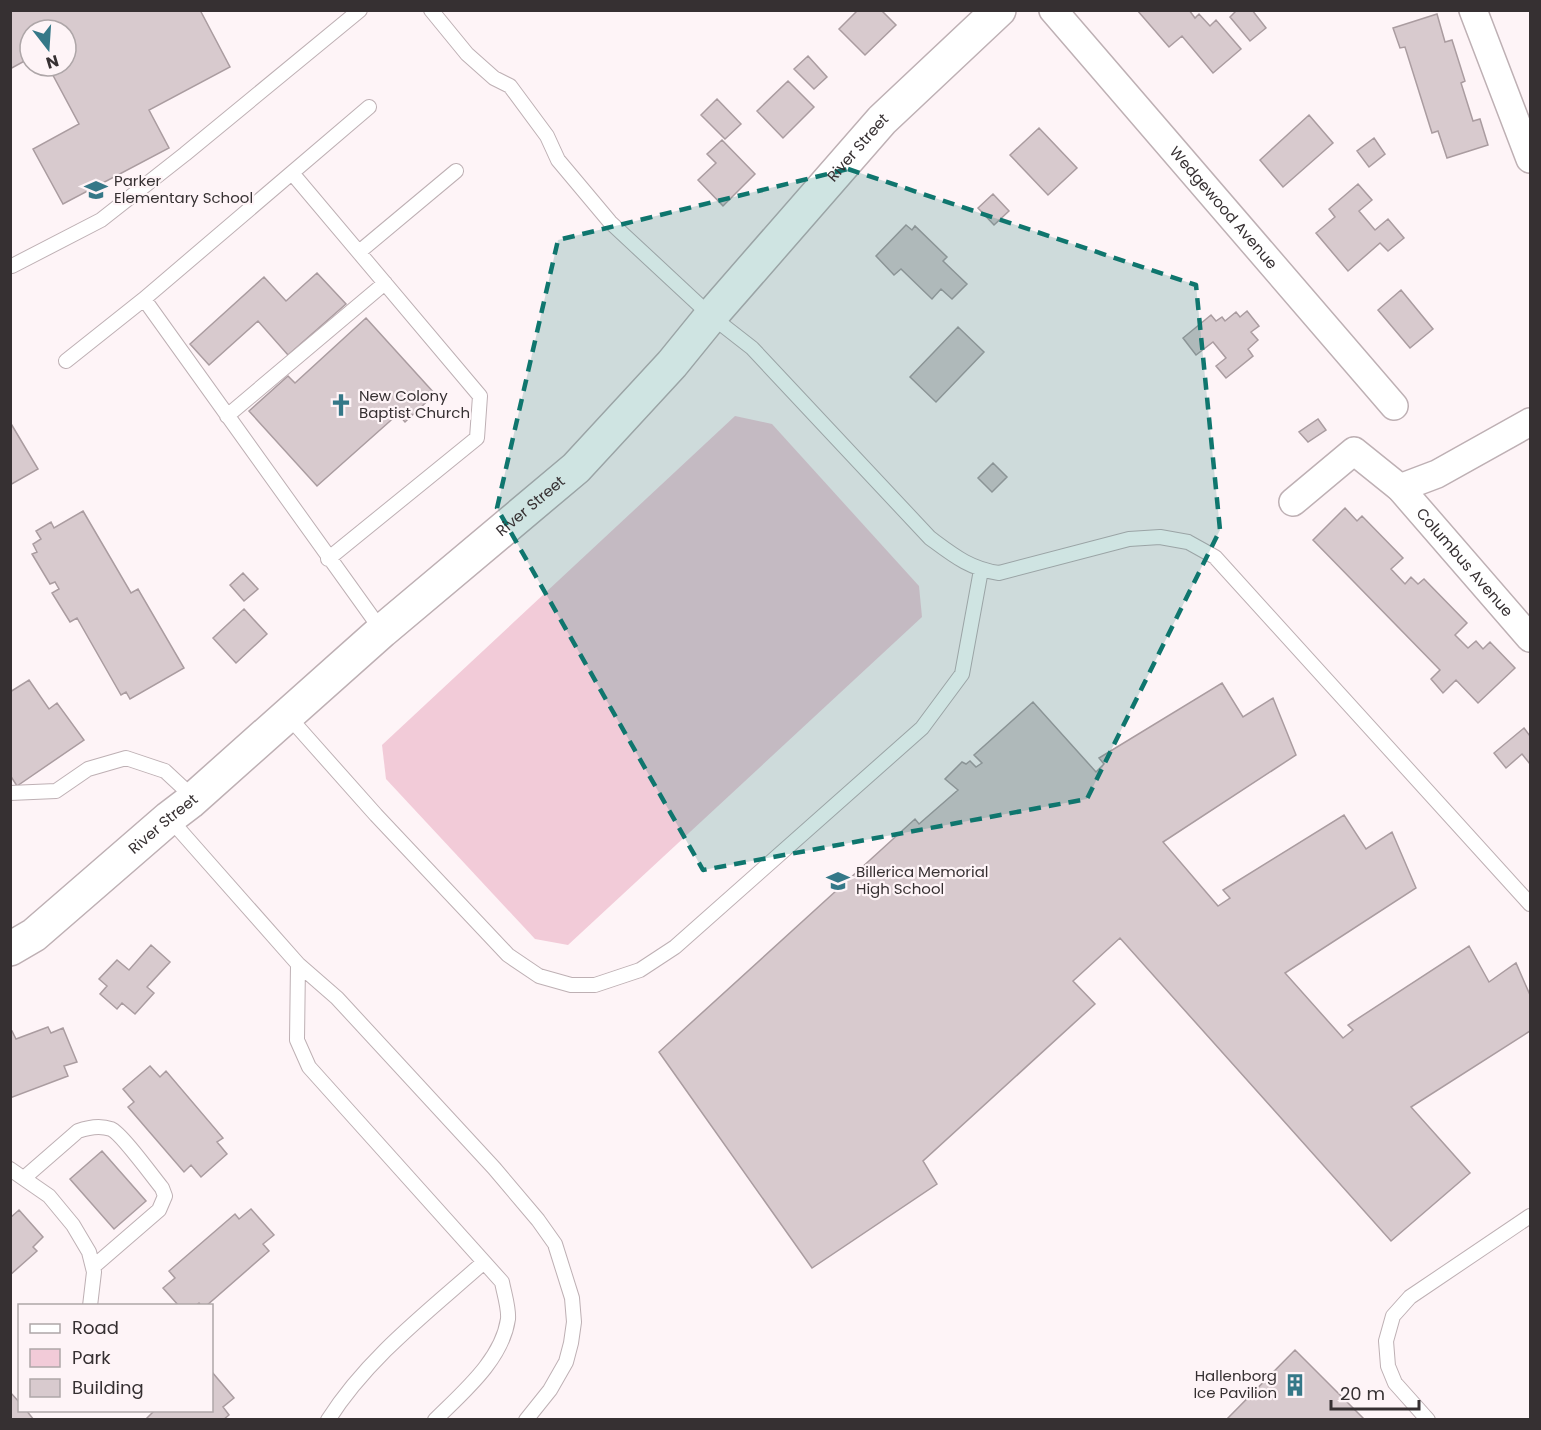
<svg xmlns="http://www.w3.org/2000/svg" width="1541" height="1430" font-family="Poppins,sans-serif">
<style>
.green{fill:#f2cbd8}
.building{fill:#d8cace;stroke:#aa9ca0;stroke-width:1.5}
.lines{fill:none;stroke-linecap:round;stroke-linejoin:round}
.service-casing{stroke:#beb0b4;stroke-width:16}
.minor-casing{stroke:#beb0b4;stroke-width:30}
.secondary-casing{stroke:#beb0b4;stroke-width:36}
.service{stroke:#fff;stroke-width:14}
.minor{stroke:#fff;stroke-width:27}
.secondary{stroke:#fff;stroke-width:33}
.marked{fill:#0f766e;fill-opacity:0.2;stroke:#0f766e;stroke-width:4.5;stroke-dasharray:12 8;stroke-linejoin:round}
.labels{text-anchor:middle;stroke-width:4.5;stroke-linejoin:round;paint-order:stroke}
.street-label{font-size:15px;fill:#363032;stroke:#fef4f7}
.poi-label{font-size:15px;fill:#363032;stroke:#fef4f7;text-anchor:start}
</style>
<rect width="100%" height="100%" fill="#fef4f7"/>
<path class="green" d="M735,416L772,424L919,586L922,617L568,945L535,939L386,779L382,745Z"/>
<path class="building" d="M10,10H200L230,67L149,110L169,148L63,204L33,149L79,124L48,66H66V30H30V58L10,69Z
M858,10H881L896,25L865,55L839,29Z
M1137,10H1189L1195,18L1199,14L1210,26L1216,20L1241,49L1213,73L1182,36L1169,47Z
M1237,10H1252L1266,28L1250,41L1230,17Z
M1437,14L1445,42L1452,40L1465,81L1461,83L1473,121L1480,119L1488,145L1447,158L1438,131L1432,133L1405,47L1400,48L1393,28Z
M808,56L827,77L814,89L794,69Z
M788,81L814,107L783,138L757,111Z
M717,99L741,124L725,139L701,115Z
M1309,115L1333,143L1283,187L1260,160Z
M1039,128L1077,168L1048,195L1010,155Z
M1374,138L1385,154L1369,167L1357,151Z
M722,140L755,174L723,206L698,180L716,163L707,154Z
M1358,184L1372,200L1359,211L1375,230L1388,219L1404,238L1388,251L1380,243L1348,271L1316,233L1335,217L1329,209Z
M993,194L1009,211L994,225L978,208Z
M906,225L912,230L915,226L947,257L943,261L967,284L952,299L941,289L932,299L901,269L894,275L876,256Z
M317,273L346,304L288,355L258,321L209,365L190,344L264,277L286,301Z
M1401,290L1433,329L1410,348L1378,310Z
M1247,311L1259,326L1251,332L1258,340L1248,349L1253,356L1226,378L1216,366L1226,358L1213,342L1196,355L1183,338L1211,315L1216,321L1222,317L1225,321L1236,312L1240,317Z
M366,318L435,394L405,422L398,414L317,486L249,411L288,376L295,383Z
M958,327L984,352L936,402L910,377Z
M1318,419L1326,430L1308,442L1299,432Z
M10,422L38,469L10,485Z
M993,463L1007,477L992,492L978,478Z
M1345,508L1357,521L1362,516L1403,558L1391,569L1405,584L1411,577L1418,584L1424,579L1467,623L1455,635L1468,648L1476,641L1483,649L1490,642L1515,668L1478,703L1456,680L1443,693L1431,679L1440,670L1313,540Z
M83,511L131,593L138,589L184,668L130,699L126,692L121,695L77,618L70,622L52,593L59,589L55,582L50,584L32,554L37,552L33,544L41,539L36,531L51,522L54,528Z
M243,573L258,589L244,601L230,585Z
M244,609L267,634L236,663L213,638Z
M29,680L49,709L57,703L84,740L17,786L10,775V692Z
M1222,683L1243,717L1273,698L1296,755L1163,842L1218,906L1230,898L1223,890L1344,815L1366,849L1392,832L1416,888L1285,973L1343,1038L1353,1030L1348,1025L1469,946L1489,982L1516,963L1530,995V1031L1411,1107L1470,1173L1391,1241L1120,938L1073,981L1095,1004L923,1161L937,1184L812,1268L659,1052L915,819L919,824L958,790L945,779L962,762L966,764L970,761L976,767L982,763L974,755L1033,702L1096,772L1104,764L1099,758Z
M1524,728L1530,736V764L1522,754L1506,768L1494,753Z
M151,945L170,962L147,987L154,993L135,1014L122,1003L117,1009L100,994L107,986L99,979L117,960L129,970Z
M48,1027L51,1033L63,1028L77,1062L64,1066L68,1076L10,1098V1032L12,1031L16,1039Z
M150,1066L160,1077L166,1071L223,1138L217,1142L227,1154L201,1177L191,1165L184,1172L128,1107L134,1102L123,1089Z
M102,1151L146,1201L114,1229L70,1179Z
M251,1209L274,1235L263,1244L269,1251L206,1306H201L199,1303L195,1306H179L163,1288L175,1278L169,1271L235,1214L239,1219Z
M19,1210L43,1237L33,1247L37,1251L10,1275V1218Z
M1295,1350L1365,1420H1226Z
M212,1372L234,1398L223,1407L229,1415L223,1420H145L155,1410H212Z
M10,1392L20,1403V1410H26L34,1420H10Z"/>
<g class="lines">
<g class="service-casing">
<path id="service" d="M431,10L467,54L494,78L510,86L547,136L558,160L610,222L711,316L752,348L930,538C953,555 970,569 999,573L1129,539L1160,537L1188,542L1215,557L1530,904
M369,107L144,299L382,631
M292,173L480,396L477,438L328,559
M359,252L456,171
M12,266L101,220L185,154L360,10
M66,361L144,299
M227,416L385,283
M288,716L376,815L508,955L539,976L571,985H595L640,970L675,947L922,728L962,674L981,570
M10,793L56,791L88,769L126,758L165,771L194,798
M169,818L298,964L297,1040L309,1067L502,1282C504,1293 509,1308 508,1319C502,1360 463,1392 435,1420
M298,964L337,998L494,1168L538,1220L555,1244L572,1298L574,1322L571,1343L566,1362L550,1390L526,1420
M10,1169L49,1196L73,1225L89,1252L94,1272L90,1306
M24,1178L78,1131C89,1127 100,1125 111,1129C121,1133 153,1177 162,1188L165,1196L159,1210L93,1267
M328,1420C368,1357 429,1311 484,1262
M1428,1420L1395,1383L1388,1366L1386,1341L1393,1316L1410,1297L1530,1216"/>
</g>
<g class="minor-casing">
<g id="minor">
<path id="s1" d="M1053,10L1394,406"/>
<path d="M1473,10L1530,159"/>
<path d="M1400,488L1437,474L1530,422"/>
<path id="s2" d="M1293,502L1354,451L1400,488L1530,638"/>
</g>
</g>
<g class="secondary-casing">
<g id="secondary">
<path id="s3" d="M10,949L34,935L169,818L190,802L382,631L576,468L672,364L711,316L882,120L999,10"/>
</g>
</g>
<use href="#service" class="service"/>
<use href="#minor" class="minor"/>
<use href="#secondary" class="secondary"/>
</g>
<path class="marked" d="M848,169L1196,285L1220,530L1087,799L703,870L497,508L558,240Z"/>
<defs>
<g id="school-bare" transform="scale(1.8)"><path d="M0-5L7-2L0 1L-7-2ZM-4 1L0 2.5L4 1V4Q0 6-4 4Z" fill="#357888" stroke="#fef4f7" stroke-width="2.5" paint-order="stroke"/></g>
<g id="church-bare" transform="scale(1.8)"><path d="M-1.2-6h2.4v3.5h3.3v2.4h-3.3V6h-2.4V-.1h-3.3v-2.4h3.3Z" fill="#357888" stroke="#fef4f7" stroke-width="2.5" paint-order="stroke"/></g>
<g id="building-bare" transform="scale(1.8)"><path d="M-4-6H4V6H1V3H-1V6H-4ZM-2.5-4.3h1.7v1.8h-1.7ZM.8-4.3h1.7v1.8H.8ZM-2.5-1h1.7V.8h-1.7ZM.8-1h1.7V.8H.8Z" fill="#357888" stroke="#fef4f7" stroke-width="2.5" paint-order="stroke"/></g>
</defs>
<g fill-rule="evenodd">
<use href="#school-bare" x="96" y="190"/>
<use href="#church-bare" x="341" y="405"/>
<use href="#school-bare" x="838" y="881"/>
<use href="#building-bare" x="1295" y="1385"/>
</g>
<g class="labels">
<g class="street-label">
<text dy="5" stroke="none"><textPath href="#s3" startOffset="1170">River Street</textPath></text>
<text dy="5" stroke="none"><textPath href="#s1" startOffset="261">Wedgewood Avenue</textPath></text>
<text dy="5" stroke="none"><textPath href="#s3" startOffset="684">River Street</textPath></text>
<text dy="5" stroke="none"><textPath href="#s2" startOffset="237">Columbus Avenue</textPath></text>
<text dy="5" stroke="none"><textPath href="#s3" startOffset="198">River Street</textPath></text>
</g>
<g class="poi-label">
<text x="114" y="186">Parker<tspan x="114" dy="17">Elementary School</tspan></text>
<text x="359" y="401">New Colony<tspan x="359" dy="17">Baptist Church</tspan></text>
<text x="856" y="877">Billerica Memorial<tspan x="856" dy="17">High School</tspan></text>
<text x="1277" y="1381" text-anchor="end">Hallenborg<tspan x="1277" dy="17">Ice Pavilion</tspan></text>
</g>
</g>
<rect width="1541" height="1430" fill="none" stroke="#363032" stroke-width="24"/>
<rect x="18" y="1304" width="195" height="108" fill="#fef4f7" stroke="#aea6a8" stroke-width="1.5"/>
<rect x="30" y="1324" width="30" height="9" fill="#ffffff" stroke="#aea6a8" stroke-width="1.5"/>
<text x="72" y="1334" font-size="18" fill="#363032">Road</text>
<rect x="30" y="1349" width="30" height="18" fill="#f2cbd8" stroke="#aea6a8" stroke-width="1.5"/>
<text x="72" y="1364" font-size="18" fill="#363032">Park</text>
<rect x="30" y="1379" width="30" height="18" fill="#d8cace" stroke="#aea6a8" stroke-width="1.5"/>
<text x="72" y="1394" font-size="18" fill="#363032">Building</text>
<g transform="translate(48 48) rotate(163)"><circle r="28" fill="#fef4f7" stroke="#aea6a8" stroke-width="1.5"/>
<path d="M0-4.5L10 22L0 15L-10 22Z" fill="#357888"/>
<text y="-9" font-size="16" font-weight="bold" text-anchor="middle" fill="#363032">N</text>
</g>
<path d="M1331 1400v9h88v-9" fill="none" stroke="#363032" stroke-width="3"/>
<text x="1340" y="1400" font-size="18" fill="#363032" stroke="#fef4f7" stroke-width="4.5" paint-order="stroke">20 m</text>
</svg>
